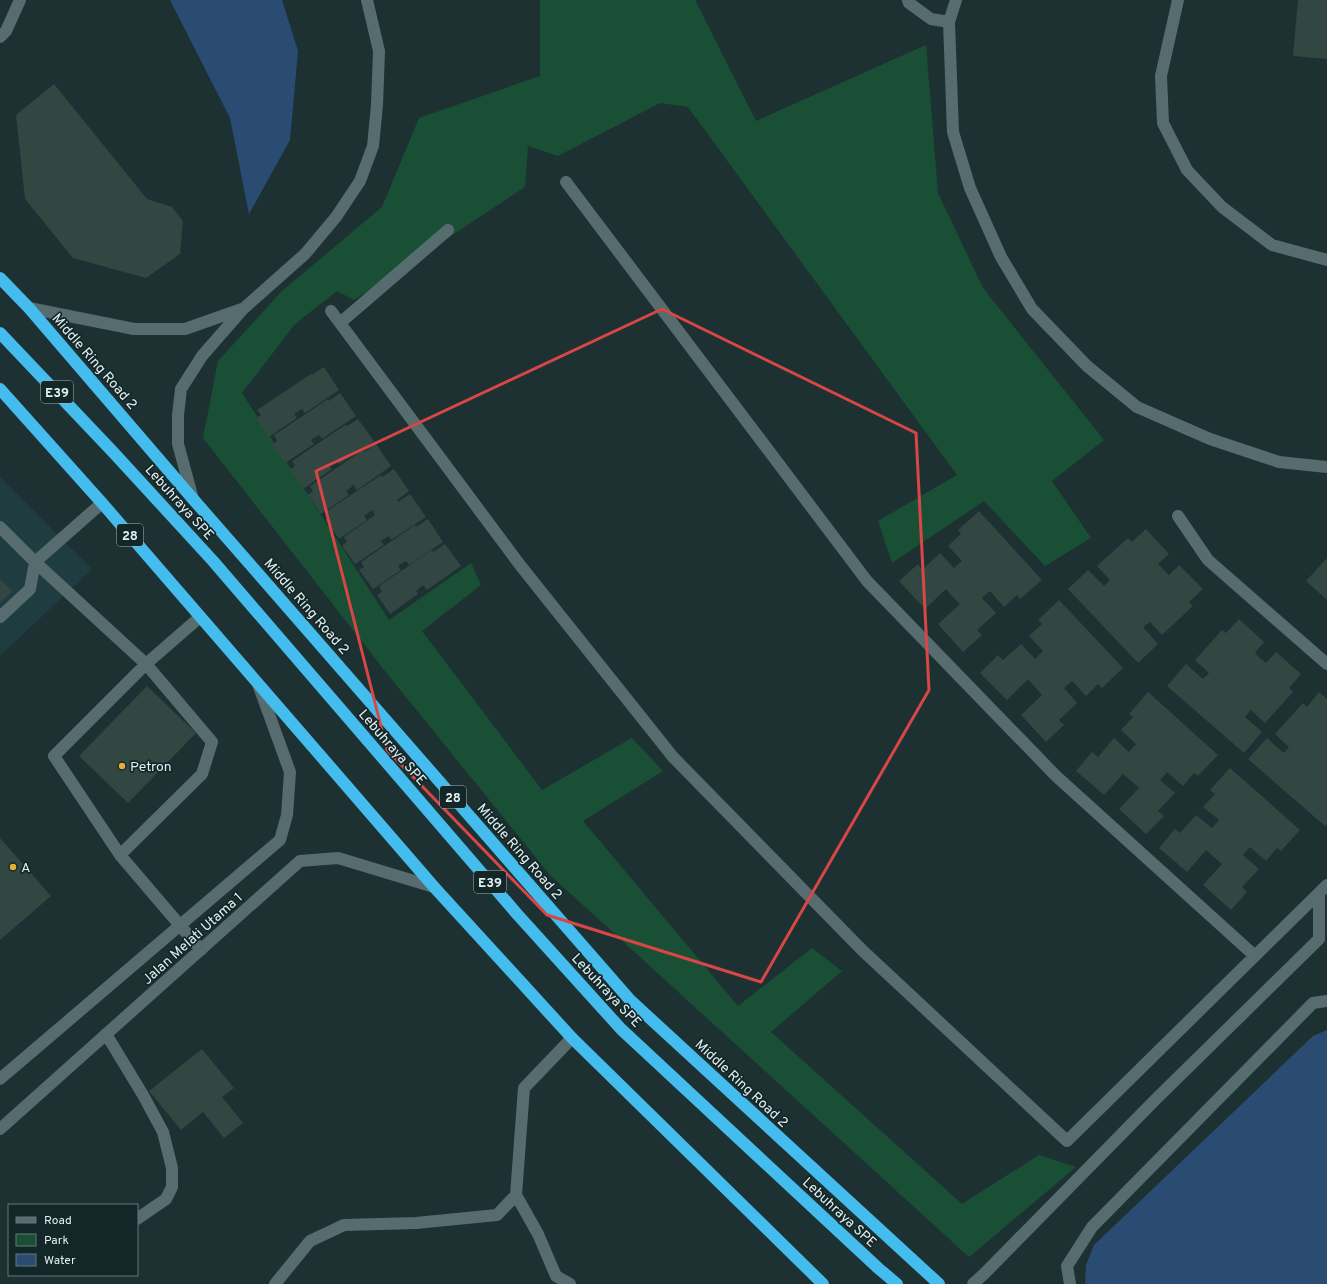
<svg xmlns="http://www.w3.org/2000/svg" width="1327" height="1284" font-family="Overpass,sans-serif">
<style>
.built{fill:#1f3c40}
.green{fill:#195035}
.water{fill:#2a4c73}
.building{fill:#324642}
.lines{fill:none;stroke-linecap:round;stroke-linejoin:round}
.minor{stroke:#576c6f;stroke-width:12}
.highway{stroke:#44bced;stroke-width:12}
.marked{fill:none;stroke:#d84646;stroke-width:3;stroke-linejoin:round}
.poi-dot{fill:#e0b034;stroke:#132729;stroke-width:1.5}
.labels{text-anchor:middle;stroke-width:3.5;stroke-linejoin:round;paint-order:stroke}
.shield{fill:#132729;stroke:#a4b2b4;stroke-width:1}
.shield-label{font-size:13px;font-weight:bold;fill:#e2eef0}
.street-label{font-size:14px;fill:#e2eef0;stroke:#132729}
.poi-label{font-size:14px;fill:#e2eef0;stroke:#132729;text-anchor:start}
</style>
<rect width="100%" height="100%" fill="#1d3133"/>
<path class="built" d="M0,477L92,569L0,656Z"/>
<path class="green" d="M540,0H695L756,121L926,45L938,193L983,288L1104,440L1052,481L1091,538L1045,566L984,501L892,563L878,521L957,475L688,107L660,103L558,156L528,146L525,187L354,300L337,291L295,324L242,393L389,620L471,563L481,585L422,631L542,790L632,738L663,771L583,821L738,1006L812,948L842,971L771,1032L962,1204L1039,1155L1076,1167L969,1257L550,875L385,671L203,438L218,361L282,291L382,207L419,118L540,76Z"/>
<path class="water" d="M170,0H282L298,51L290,140L249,214L230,118Z
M1327,1030V1284H1085L1086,1265L1094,1245L1313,1036Z"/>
<path class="building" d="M1298,0H1327V59L1293,56Z
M54,84L147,199L172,207L183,221L180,254L146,278L73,258L25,199L16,115Z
M324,367L339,390L305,413L302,409L294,414L297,418L269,437L256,418L261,415L257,410L311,374L312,375Z
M340,393L356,416L322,439L319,435L311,440L314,444L285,463L272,445L277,441L274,435L328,399L329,401Z
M358,419L374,441L339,464L336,460L329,465L332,469L303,489L290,470L295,466L292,461L345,425L347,426Z
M376,444L391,466L357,490L354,485L346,491L349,495L321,514L308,495L313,491L310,486L363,450L364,452Z
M394,469L409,491L397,500L398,502L410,494L426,517L391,540L389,536L381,541L384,545L355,564L342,546L347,542L344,537L375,515L372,510L364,516L367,520L339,539L325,520L330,517L327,511L381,475L382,477Z
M979,511L1042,580L1020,599L1017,595L1004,607L990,591L982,598L996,613L977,630L982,635L963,652L938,624L960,604L953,597L946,589L925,609L899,581L918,564L922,570L940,553L954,568L962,561L948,546L961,534L958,530Z
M428,519L443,542L409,565L406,561L398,566L401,570L373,589L359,570L364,567L361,562L415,525L416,527Z
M1146,529L1169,554L1158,564L1169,575L1179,565L1203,589L1189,602L1193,606L1162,635L1150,622L1143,627L1158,644L1138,663L1068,589L1088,570L1104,586L1110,580L1097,566L1128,538L1132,542Z
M445,544L461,566L427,590L423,585L416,591L418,594L390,614L377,595L382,592L379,586L432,550L433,552Z
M1327,558V600L1306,581Z
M0,579L12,591L0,603Z
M1059,600L1123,668L1102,688L1098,684L1086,696L1072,681L1064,688L1077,703L1059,720L1064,725L1046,742L1021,715L1042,695L1028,679L1007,700L980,673L998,655L1003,660L1021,644L1035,659L1043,651L1029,636L1042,624L1038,620Z
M1239,619L1264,642L1255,653L1260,658L1266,663L1276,652L1301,674L1289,688L1293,692L1265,723L1251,710L1245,717L1262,732L1244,753L1167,686L1186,664L1203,679L1209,673L1195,660L1222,630L1226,633Z
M147,686L196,733L128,803L79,756Z
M1148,692L1218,755L1198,776L1194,773L1183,786L1167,772L1160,780L1175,793L1158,811L1164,816L1146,834L1119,809L1139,788L1123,774L1104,795L1076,771L1092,752L1098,757L1114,738L1129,752L1136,744L1121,730L1133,717L1129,714Z
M1319,692L1327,699V824L1325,826L1248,759L1267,738L1284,753L1289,747L1275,734L1303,703L1307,707Z
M1230,768L1300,830L1281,851L1277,848L1266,861L1250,847L1243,855L1259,869L1242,887L1247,892L1231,910L1203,885L1222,864L1206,850L1187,872L1159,848L1175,829L1180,833L1196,815L1212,828L1219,820L1203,807L1215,794L1210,790Z
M0,838L51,896L0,940Z
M202,1049L234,1088L222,1097L243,1123L224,1138L203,1112L181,1130L149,1091Z"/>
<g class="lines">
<path class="minor" d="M908,0L909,3L931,19L949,22
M956,0L949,22L953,132L970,188L1001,257L1032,309L1087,366L1137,407L1210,439L1279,462L1327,467
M1178,0L1161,76L1163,123L1187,170L1222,207L1272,245L1327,260
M0,37L6,31L20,0
M566,182L867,581L1056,776L1255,956
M29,308L134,329H185L242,309
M331,311L520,565L673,757L862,950L1067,1141L1327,885
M340,323L448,230
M193,499L178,444V415L181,389L202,356L243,309L305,254L336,217L360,181L373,146L377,105L379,51L367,0
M1178,516L1208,560L1327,664
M0,527L35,562L102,503
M35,562L146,664L212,742L202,774L120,855
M0,617L30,589L35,562
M200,617L146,664L54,756L120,855L201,950
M106,1034L143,1095L163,1132L172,1168V1187L166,1199L137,1219
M0,1079L280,840L287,815L290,772L258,684
M0,1129L300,861L338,858L434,887
M516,1195L538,1234L556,1276L570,1284
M275,1284L310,1241L344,1225L416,1223L497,1215L516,1195L524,1088L572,1038
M973,1284L985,1273L1155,1100L1319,939V893
M1070,1284L1067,1266L1092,1227L1313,1003L1327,1001"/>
<path class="highway" d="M0,278L29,308L193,499L630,1000L939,1284
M0,333L113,452L213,561L517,914L621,1029L878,1268L897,1284
M0,389L102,503L434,887L572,1038L823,1284"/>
</g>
<path class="marked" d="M662,309L916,433L929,690L761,982L547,915L387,750L316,471Z"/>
<g class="poi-dot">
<circle cx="122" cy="766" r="4"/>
<circle cx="13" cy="867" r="4"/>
</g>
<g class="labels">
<g class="shield">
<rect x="41" y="381" width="32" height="22" rx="3"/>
<rect x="117" y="524" width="26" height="22" rx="3"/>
<rect x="440" y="786" width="26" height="22" rx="3"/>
<rect x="474" y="871" width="32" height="22" rx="3"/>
</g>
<g class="shield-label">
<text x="57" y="397">E39</text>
<text x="130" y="540">28</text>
<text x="453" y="802">28</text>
<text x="490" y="887">E39</text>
</g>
<g class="street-label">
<text transform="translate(95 361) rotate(49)" y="5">Middle Ring Road 2</text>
<text transform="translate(180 502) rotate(48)" y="5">Lebuhraya SPE</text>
<text transform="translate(307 606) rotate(49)" y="5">Middle Ring Road 2</text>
<text transform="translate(393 747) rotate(49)" y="5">Lebuhraya SPE</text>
<text transform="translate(520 851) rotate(49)" y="5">Middle Ring Road 2</text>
<text transform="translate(192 938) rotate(-42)" y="5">Jalan Melati Utama 1</text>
<text transform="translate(607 990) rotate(47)" y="5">Lebuhraya SPE</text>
<text transform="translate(742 1083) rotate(43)" y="5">Middle Ring Road 2</text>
<text transform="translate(840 1212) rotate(43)" y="5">Lebuhraya SPE</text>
</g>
<g class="poi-label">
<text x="130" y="771">Petron</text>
<text x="21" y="872">A</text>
</g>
</g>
<rect x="8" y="1204" width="130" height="72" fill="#132729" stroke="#667779"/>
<rect x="16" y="1217" width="20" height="6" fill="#576c6f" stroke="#667779"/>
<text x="44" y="1224" font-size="12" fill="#e2eef0">Road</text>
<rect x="16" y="1234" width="20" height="12" fill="#195035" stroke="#667779"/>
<text x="44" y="1244" font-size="12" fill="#e2eef0">Park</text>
<rect x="16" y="1254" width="20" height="12" fill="#2a4c73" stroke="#667779"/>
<text x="44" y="1264" font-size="12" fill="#e2eef0">Water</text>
</svg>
